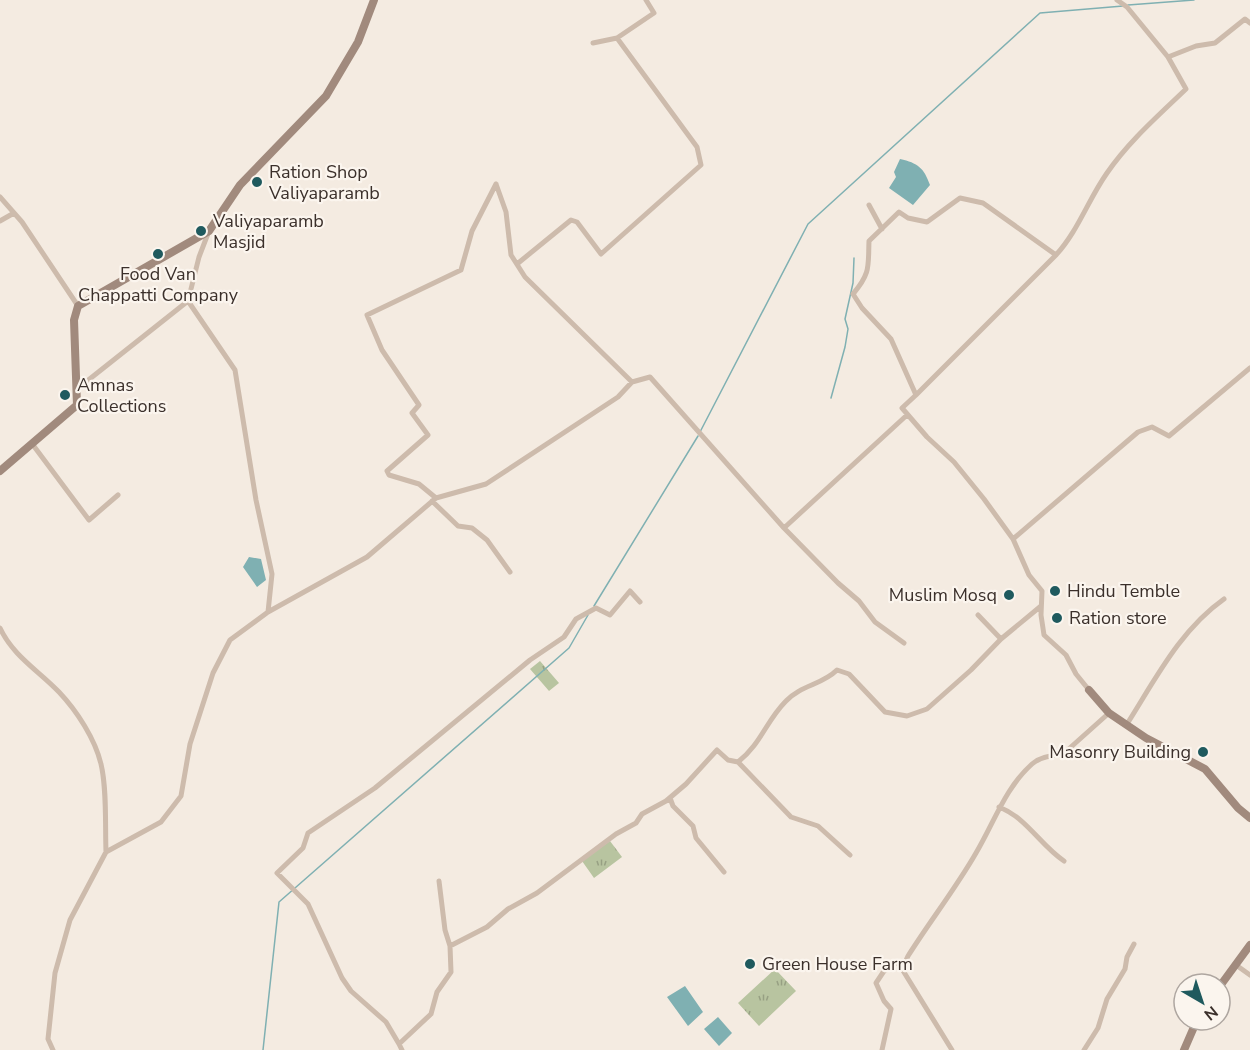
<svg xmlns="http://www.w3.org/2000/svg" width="1250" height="1050" font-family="'Nunito Sans',sans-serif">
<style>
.park{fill:url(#park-tufts)}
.water{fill:#7fb0b2}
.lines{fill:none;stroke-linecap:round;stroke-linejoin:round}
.stream{stroke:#7fb0b2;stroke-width:1.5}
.street{stroke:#cdbbac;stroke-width:5}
.secondary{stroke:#a18a7d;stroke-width:8}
.poi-dot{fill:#1f5a5e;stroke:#fbf5ee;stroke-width:2}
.labels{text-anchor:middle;stroke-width:4.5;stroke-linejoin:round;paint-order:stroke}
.poi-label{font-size:18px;fill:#3b302b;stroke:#fbf5ee;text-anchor:start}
</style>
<defs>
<pattern id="park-tufts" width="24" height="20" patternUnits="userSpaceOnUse" patternTransform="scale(1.5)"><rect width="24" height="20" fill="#b8c4a0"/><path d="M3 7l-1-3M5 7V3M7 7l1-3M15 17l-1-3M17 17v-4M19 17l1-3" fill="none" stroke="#97a083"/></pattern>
</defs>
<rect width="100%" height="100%" fill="#f4ebe1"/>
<path class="park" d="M540,661L559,683L549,691L530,669Z
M610,841L622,857L594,878L582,861Z
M775,969L796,991L759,1026L738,1003Z"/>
<path class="water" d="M900,159C918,163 924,168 930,185L913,205L889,188L896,177L894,172Z
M249,557L261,559L266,580L257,587L243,567Z
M685,986L703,1012L688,1026L667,997Z
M718,1017L732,1033L719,1046L704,1029Z"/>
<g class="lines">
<path class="stream" d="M1128,5L1194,0
M831,398L845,347L848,329L845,319L853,283L854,258
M700,432L808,224L1040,13L1123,6
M594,606L698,436
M263,1050L279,902L569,648L588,615"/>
<path class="street" d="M1117,0L1127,7L1168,57
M593,43L617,38L654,13L646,0
M496,184L506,212L511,255L525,277L632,382
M0,197L22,222L78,306
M869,205L882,229
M0,221L14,213
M517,264L571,220L577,222L601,254L701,165L697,147L617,38
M77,389L188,301
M916,395L1056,255
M33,445L89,520L118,495
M436,498L419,484L389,475L387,471L428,435L412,413L419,405L382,350L367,315L461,270L472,231L496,184
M432,501L458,526L472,528L487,540L510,572
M784,528L907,415
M1013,539L1138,432L1152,427L1169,436L1250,368
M268,612L367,557L436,498L486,484L618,397L632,382L650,377L784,528L838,583L859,601L875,622L904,643
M978,615L1001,639
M0,628C13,656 39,671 59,692C77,711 95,739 101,764C107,789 105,825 106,852
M1089,690L1076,674L1066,655L1044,635L1041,615L1042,591L1029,575L1013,539L984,499L954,462L927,437L902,408L916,395L891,339L862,308L853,294C871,273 868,266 869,241L899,212L908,218L927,222L960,198L983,203L1056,255C1078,231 1088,200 1107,173C1129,141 1158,116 1186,89L1168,57L1196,46L1215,43L1245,19L1250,23
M1127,724C1155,680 1180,630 1224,599
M738,762L791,817L818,826L850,855
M670,798L673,806L693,826L696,838L724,872
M999,807C1027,818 1040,845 1064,861
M439,881L445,930L450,946
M1236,965L1250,975
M399,1044L386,1022L351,991L342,978L308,904L277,873L303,848L308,833L375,788L530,660L564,637L576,619L596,608L610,615L630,591L640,602
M53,1050L48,1039L55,973L70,920L106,852L161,822L181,796L190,744L213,673L230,640L268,612L272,574L256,500L235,370L188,301L199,257L209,231
M402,1050L399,1044L431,1014L437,992L451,972L450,946L487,927L508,909L537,893L616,834L636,823L642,814L666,801L686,784L717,750L728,760L738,762C761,744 766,721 786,701C801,685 822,685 837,670L849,674L885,712L907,716L927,709L971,670L1001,639L1041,606
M882,1050L891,1009L884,1001L876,983L884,971L897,962L902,969
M952,1050L902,969L908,956C930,921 956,888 976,853C994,823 1005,788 1032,764C1040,757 1051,755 1062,755L1109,713
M1084,1050L1098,1028L1107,999L1125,969L1127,957L1134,944"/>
<path class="secondary" d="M0,471L77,405L74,320L78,306L209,231L240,185L326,96L358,42L374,0
M1089,690L1109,713L1146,738L1205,769L1238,808L1250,818
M1220,986L1250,945
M1184,1050L1197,1020"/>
</g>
<g class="poi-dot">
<circle cx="257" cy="182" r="6"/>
<circle cx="201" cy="231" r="6"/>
<circle cx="158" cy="254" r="6"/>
<circle cx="65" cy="395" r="6"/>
<circle cx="1055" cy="591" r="6"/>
<circle cx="1009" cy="595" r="6"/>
<circle cx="1057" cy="618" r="6"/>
<circle cx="1203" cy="752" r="6"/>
<circle cx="750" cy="964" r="6"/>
</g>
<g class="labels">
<g class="poi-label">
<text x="269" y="178">Ration Shop<tspan x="269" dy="21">Valiyaparamb</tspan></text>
<text x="213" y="227">Valiyaparamb<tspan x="213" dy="21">Masjid</tspan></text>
<text x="158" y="280" text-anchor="middle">Food Van<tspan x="158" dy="21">Chappatti Company</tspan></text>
<text x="77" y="391">Amnas<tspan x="77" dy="21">Collections</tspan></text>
<text x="1067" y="597">Hindu Temble</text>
<text x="997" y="601" text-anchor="end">Muslim Mosq</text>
<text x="1069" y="624">Ration store</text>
<text x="1191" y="758" text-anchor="end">Masonry Building</text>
<text x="762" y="970">Green House Farm</text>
</g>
</g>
<g transform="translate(1202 1002) rotate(141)"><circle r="28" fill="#fbf5ee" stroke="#aea6a0" stroke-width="1.5"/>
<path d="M0-4.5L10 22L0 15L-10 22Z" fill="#1f5a5e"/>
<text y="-9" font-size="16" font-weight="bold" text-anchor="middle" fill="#3b302b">N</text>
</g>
</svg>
